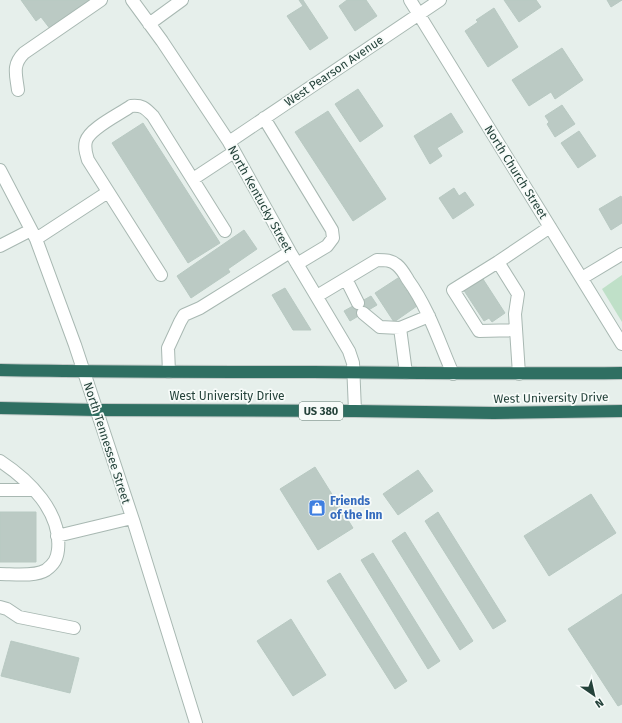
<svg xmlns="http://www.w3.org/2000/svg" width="622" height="723" font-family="'Fira Sans',sans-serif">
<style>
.green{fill:#bfe0c8}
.building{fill:#bbcac4;stroke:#b8c9c2}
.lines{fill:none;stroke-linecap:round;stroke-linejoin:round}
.minor-casing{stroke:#a8b8b2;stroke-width:14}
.highway-casing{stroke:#c2cac8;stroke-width:14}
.minor{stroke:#fff;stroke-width:12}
.highway{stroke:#2f6f62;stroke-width:12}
.labels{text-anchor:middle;stroke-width:3.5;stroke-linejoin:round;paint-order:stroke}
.shield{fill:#f7fbf9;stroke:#637a73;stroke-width:1}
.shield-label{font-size:11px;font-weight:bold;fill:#24423a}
.street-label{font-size:12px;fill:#24423a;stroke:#f7fbf9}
.shop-label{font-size:12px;font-weight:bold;fill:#366cbe;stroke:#f7fbf9;text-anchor:start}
</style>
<rect width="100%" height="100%" fill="#e6efeb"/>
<path class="green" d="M622,275V322L602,289Z"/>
<path class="building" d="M21,0H94L51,30L41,17L36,21Z
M299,0H303L328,38L310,50L287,16L303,6Z
M347,0H366L377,16L355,31L339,6Z
M504,0H536L541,7L519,22Z
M607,0H622L611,7Z
M494,8L518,47L488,67L465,31L478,22L476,20Z
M562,48L583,80L555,99L551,92L529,106L512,80Z
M358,89L383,126L360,142L335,104Z
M562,105L575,124L555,137L547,124L549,122L545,116Z
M328,111L386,199L353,221L295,132Z
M451,113L463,132L437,148L442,156L430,164L414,136Z
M143,123L220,243L188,263L112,143Z
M579,131L596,156L578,168L561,143Z
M454,188L459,196L465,192L474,205L453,219L439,198Z
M621,196L622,198V223L611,230L599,209Z
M244,230L257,249L228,269L230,272L191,298L177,276Z
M481,276L505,313L492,322L489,318L484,321L463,289Z
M398,278L417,306L394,322L375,293Z
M285,288L311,330H293L272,295Z
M371,296L377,305L350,321L344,311Z
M315,467L353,528L318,550L280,489Z
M418,470L433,491L398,515L383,494Z
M591,494L616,533L549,576L524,536Z
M0,512H36V562H0Z
M438,512L506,621L493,629L425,521Z
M405,532L473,641L460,650L392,541Z
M373,553L440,661L428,669L361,560Z
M340,573L407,681L395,689L327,581Z
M622,594V704L618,706L568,629Z
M291,619L326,675L293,696L257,641Z
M11,641L79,658L70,693L1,676Z"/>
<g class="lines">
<g class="minor-casing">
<path id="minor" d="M132,0L162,41L229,142L290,252L349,351L353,363L355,411
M410,0L622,344
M149,24L182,0
M18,90C16,74 12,65 24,53L101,0
M264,118L332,230L333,238L327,246L297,264
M229,142L440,0
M0,170L36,239L75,345L134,523L196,723
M193,179L234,152
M36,239L108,192
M0,246L31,230
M498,262L453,290L479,331L516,330
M161,275L88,160C86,153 84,148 86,141C90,128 120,114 131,106C143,105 145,108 153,116L225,231
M582,278L622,254
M346,279L358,303
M317,296L377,260C386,260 391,260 397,265C402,269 405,275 408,280C429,309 439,342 453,374
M363,313L380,327L400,328L406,373
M400,328L429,316
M169,372L168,348L180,322L184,315L200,308L290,252
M519,374L515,314L518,294L498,262L550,227
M0,461C29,480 62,512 58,550C57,559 54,564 46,570C35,577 13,574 0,574
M0,490H34
M57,536L132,518
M0,607L7,609L19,617L74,628"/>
</g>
<g class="highway-casing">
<path id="highway" d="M0,370C104,372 208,372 313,372C416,373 519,374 622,373
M0,408L97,410L355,411L494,413L622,411"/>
</g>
<use href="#minor" class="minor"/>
<use href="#highway" class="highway"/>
</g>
<defs>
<g id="shop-square" transform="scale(0.9)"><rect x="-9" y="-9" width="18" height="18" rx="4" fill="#3f7fe0" stroke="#f7fbf9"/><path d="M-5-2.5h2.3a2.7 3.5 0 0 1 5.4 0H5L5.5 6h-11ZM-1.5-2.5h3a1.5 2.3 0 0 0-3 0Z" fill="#fff"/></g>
</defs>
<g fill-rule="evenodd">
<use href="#shop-square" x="317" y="508"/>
</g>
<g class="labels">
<rect class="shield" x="299" y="402" width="44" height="18" rx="3"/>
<g class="shield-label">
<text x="321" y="415">US 380</text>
</g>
<g class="street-label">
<text transform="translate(334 71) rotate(-34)" y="4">West Pearson Avenue</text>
<text transform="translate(516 172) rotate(58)" y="4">North Church Street</text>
<text transform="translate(260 199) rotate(61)" y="4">North Kentucky Street</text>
<text x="227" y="400">West University Drive</text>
<text transform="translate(551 398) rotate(-1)" y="4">West University Drive</text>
<text transform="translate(107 443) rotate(72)" y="4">North Tennessee Street</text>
</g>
<g class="shop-label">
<text x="330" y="505">Friends<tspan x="330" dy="14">of the Inn</tspan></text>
</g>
</g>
<g transform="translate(594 695) rotate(146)" stroke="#f7fbf9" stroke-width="3" paint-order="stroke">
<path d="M0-3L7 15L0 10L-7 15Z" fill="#24423a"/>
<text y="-6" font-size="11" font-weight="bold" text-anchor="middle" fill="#24423a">N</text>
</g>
</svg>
